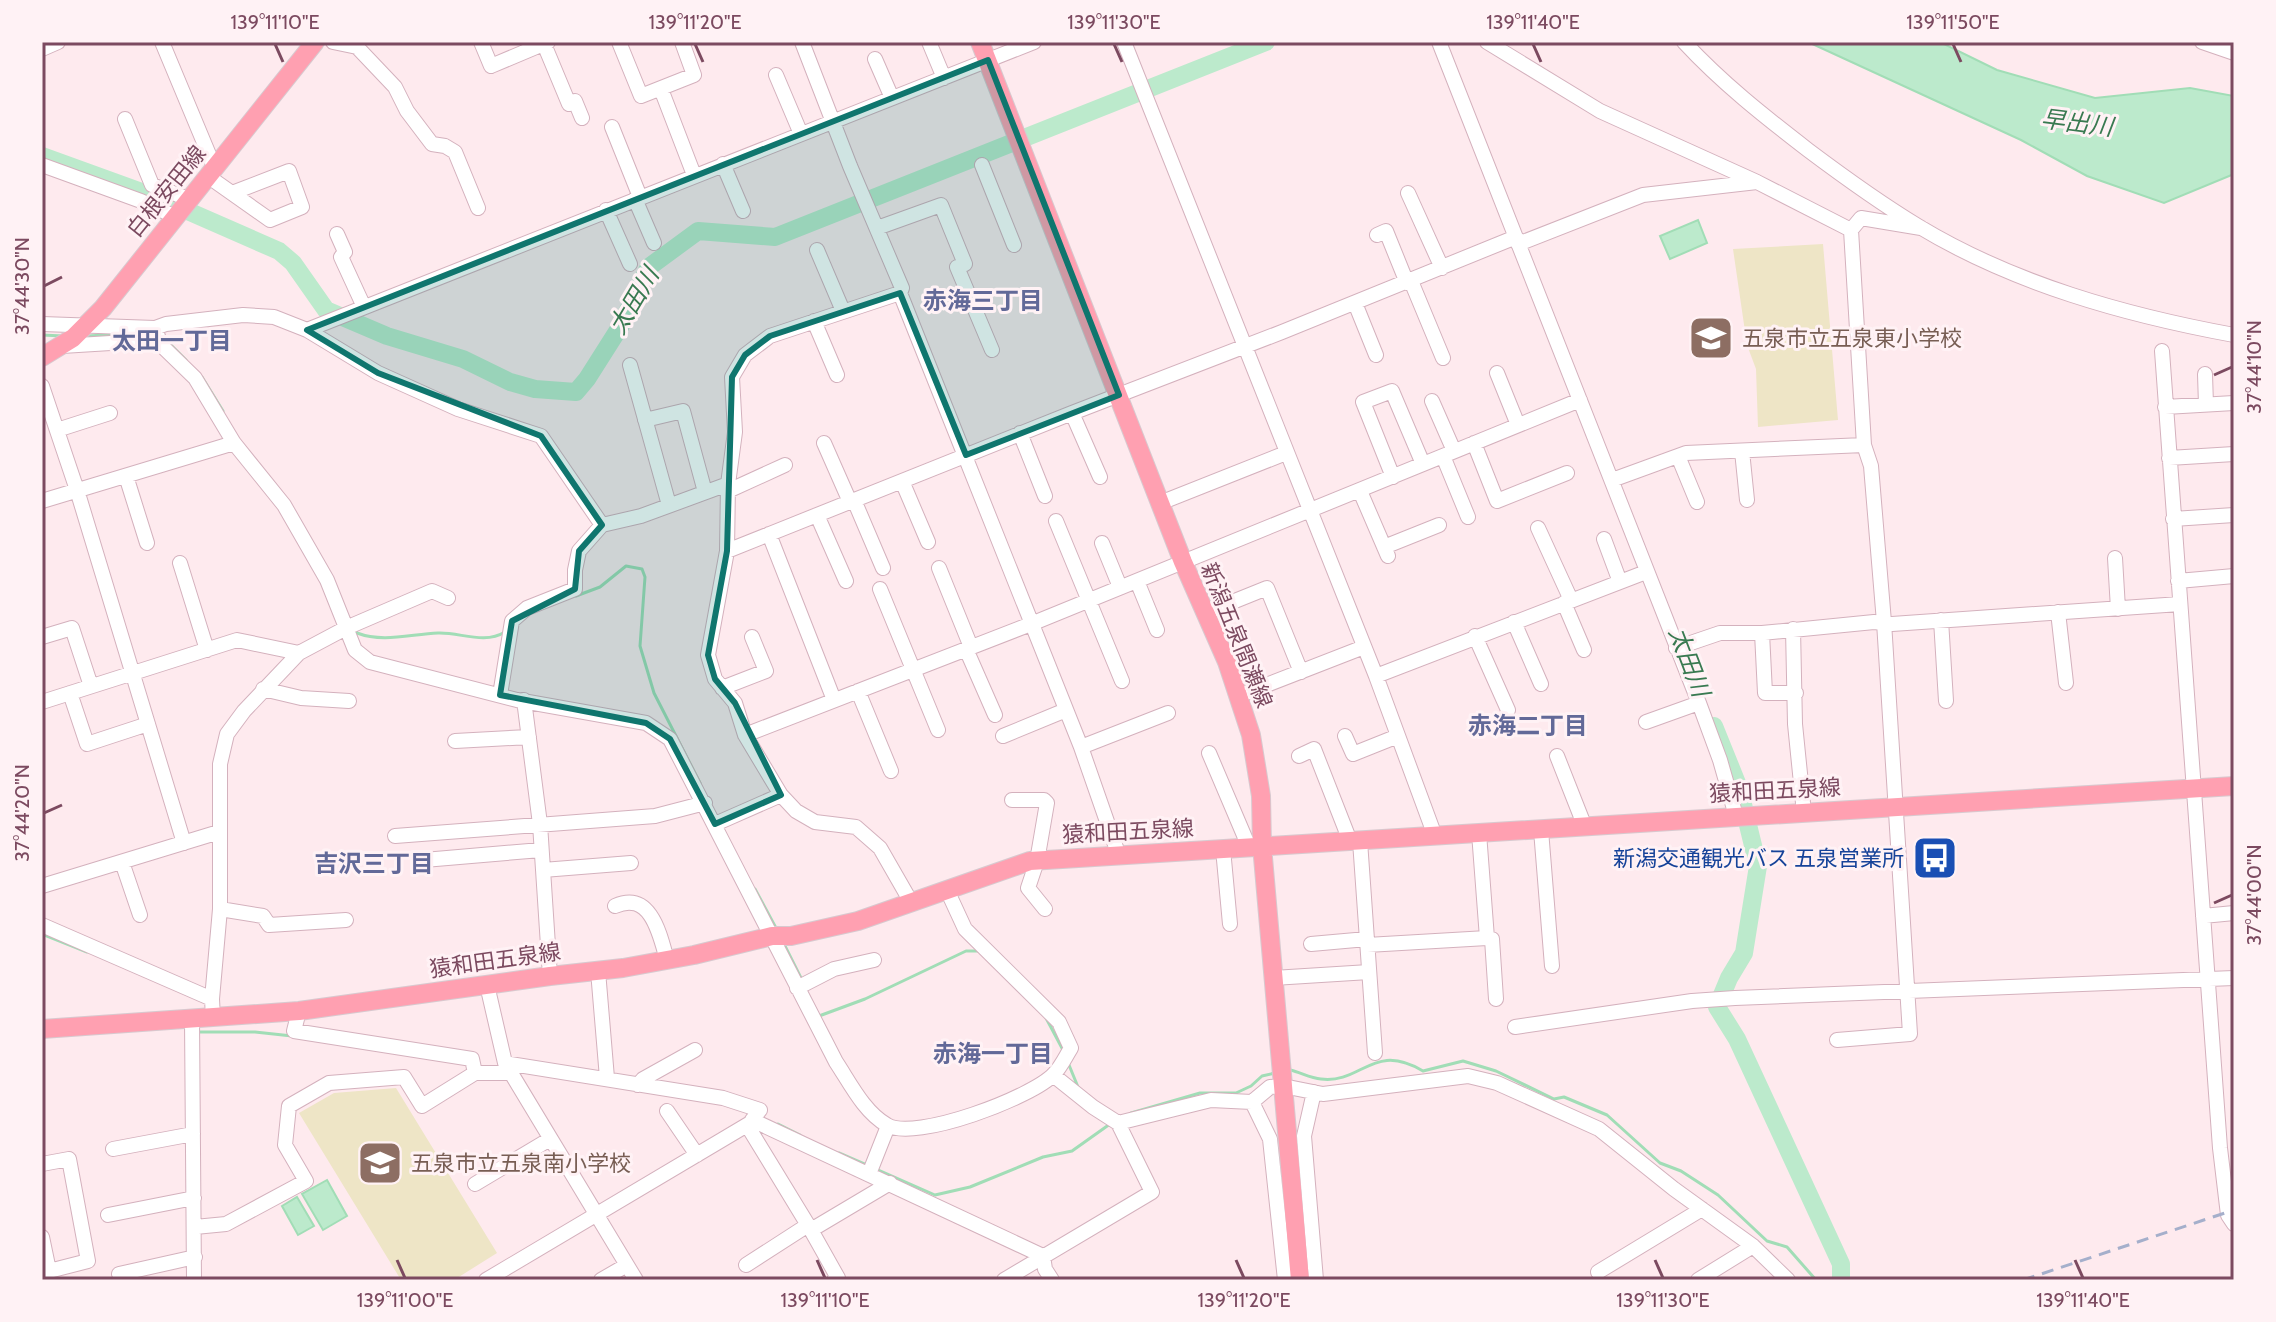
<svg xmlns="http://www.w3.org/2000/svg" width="2276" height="1322" font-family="Cabin,'Noto Sans JP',sans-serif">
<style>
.green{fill:#eee5c6}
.water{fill:#bceacc;stroke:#a1ddb6;stroke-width:2}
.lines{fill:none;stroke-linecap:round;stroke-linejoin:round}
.stream{stroke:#a1ddb6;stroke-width:3}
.river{stroke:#bceacc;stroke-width:18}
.minor-casing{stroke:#d4b1bd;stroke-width:16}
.major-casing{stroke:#d8c9cf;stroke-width:20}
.minor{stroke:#fff;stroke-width:14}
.major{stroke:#ffa0b1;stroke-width:18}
.rail{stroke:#a5afcb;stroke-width:3;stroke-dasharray:12 8;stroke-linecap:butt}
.marked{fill:#0f766e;fill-opacity:0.2;stroke:#0f766e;stroke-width:6;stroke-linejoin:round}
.ticks{fill:none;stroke:#7c4a60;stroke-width:3}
.labels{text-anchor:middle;stroke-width:6;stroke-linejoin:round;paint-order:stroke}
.street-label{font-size:22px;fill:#7c4a60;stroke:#fff2f5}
.education-label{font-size:22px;fill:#785e54;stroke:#fff2f5;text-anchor:start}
.transit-label{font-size:22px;fill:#164399;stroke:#fff2f5;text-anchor:end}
.water-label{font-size:24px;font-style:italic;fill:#397a51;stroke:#fff2f5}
.neighbourhood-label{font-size:24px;font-weight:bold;fill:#626998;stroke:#fff2f5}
.neatline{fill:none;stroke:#7c4a60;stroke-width:3}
.ticks-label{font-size:20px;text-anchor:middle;fill:#7c4a60}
</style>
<rect width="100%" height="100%" fill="#feeaee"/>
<path class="green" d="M1823,244L1838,420L1758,427L1756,369L1747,345L1733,249Z
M396,1088L497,1253L454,1280H401L299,1113L334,1093Z"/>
<path class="water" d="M1808,42H1940L1997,70L2095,98L2190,88L2234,96V174L2164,203L2087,176L2021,140Z
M1698,220L1707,243L1670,259L1660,236Z
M327,1180L347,1216L323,1230L302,1194Z
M297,1197L314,1226L298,1235L282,1206Z"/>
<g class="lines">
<path class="stream" d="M42,335L63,336
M86,336L127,334
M171,345L186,360
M202,377L223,411
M576,596L600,587L626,566L642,569L645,577L640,646L654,693L700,783
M355,628L357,633C383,643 411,634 438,633C460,632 484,645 505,632
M755,889L776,928
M42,934L87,952
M783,942L801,978
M818,1014L819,1016L865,999L966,951H979
M1046,1018L1063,1050
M198,1030V1032H255L292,1036
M1069,1065L1078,1087
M1290,1070C1300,1072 1310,1078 1321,1079C1362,1084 1373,1041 1423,1071L1463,1061L1496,1071L1554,1099L1564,1097L1607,1115L1660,1163L1681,1171L1718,1195L1767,1241L1787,1247L1816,1280
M1131,1113L1200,1093H1236L1251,1086L1262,1076L1275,1073
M778,1124L800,1135
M839,1153L869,1166
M876,1169L935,1195L970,1187L1043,1157L1072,1151L1110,1124"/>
<path class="river" d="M42,156L158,198L279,251L293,263L326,310L387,336L463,359L510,382L535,389L576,392L587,379L620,327L649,267L698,231L775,237L1266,42
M1714,726L1739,788L1758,866L1744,953L1729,978L1717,1007L1737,1039L1841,1264V1280"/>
<g class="minor-casing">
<path id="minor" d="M162,42L215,169
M333,42L357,47L395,87L407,111L432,144L445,146L455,152L478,208
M481,42L491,66L548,42
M619,42L641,96L694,75L682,42
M802,42L850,166L902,288L900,293L770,336L745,355L732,377L735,432L728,484L727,551L708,655L715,679L735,703L745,735L781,795L796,811L815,822L856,827L880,848L911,902
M929,42L944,78
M1124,42L1376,676L1435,836
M1439,42L1699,703L1720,760L1736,816
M1487,42L1600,111L1757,182L1851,230
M1684,42C1722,83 1764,116 1808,150C1844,177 1880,203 1918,226C2014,284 2125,315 2234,335
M2202,42L2234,53
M544,44L569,104L575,101L582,118
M42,49L58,42
M875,59L892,98
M776,75L801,134
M661,89L694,175
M125,119L152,185L191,200
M612,127L640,197
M723,164L743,211
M42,165L141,201L176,217
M982,165L1014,245
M209,177L270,220L302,207L289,171L232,193
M1408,193L1442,268
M635,199L654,243
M606,210L630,264
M877,228L941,205L965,264
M337,234L345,252L341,257L364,307
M1377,235L1386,231L1407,283
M1518,244L1643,195L1757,182
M817,250L843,311
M957,267L992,350
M1411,281L1443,358
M900,293L1081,747L1119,856
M1355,303L1376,355
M814,321L837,375
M42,324L155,328L166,324L243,315L274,317L307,330L378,373L458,409L541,436L602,525
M155,328L161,345L195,378L234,443L284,505L327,580L355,650L370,662L517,700L646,723L670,739L836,1062C850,1083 864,1112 887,1125C915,1142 1033,1097 1054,1074C1061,1067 1066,1056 1071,1048L1059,1022L965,929L947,890
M307,330L1034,42
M62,346L143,341L161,345
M2162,351L2220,1148L2228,1215L2234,1224
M630,365L669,505
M1497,373L1518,425
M2205,374L2206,405
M42,386L77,490L184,843
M1432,401L1454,451
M2165,407L2234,403
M1072,413L1100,477
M645,420L683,411L705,492
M57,430L110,413
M1020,433L1045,496
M824,443L850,502
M1474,443L1497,501L1567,473
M1742,451L1747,500
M1443,456L1468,517
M1678,456L1697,502
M2169,458L2234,454
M126,476L147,543
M1393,477L1363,402L1392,391L1423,464
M1612,480L1686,453L1864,445
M902,481L928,542
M728,491L785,465
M1360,491L1388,556
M854,500L883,568
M42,501L234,443
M1160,503L1286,453
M817,515L846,581
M2173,519L2234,515
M1056,521L1122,681
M1538,528L1571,600
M769,534L834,700
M1604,539L1620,582
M1102,543L1120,587
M1384,547L1439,525
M727,551L1072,413L1282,332L1516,237
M2115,558L2118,609
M180,563L207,650
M939,568L971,647
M1137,581L1157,630
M2178,581L2234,576
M880,589L938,730
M1564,603L1584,650
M2058,612L2066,683
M1205,613L1267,588L1301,672
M1941,620L1946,701
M1514,622L1541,684
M1793,629L1795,724L1804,813
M1762,633L1765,693H1796
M1475,636L1508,710
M42,637L72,628L91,686
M1676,648L1720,633H1762L1874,622L1892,624L2180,604
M966,649L995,715
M1376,676L1646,572
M722,688L766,671L752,637
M263,689L301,698L349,701
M858,691L891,771
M70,693L87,744L148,724
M500,695L512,621L527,608L575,589V570L579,551L602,525L641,516L728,484
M1238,696L1364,647
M524,700L540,824L550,976
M42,702L237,640L299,653
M1646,722L1699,703
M745,735L1031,624L1580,400
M1003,736L1066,710
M1345,736L1353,754L1398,736
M455,741L529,737
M1081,747L1168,713
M1209,753L1249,847
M1299,756L1314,749L1350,841
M1557,756L1585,827
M1012,800H1044L1047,803L1037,861L1028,888L1045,909
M715,824L781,795
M1541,830L1552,966
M395,836L655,816L705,803
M1360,841L1375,1053
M1223,849L1230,924
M424,860L541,850
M122,862L140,915
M543,870L631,863
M42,886L219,832
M615,906C651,890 660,935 667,960
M220,909L263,916L269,925L346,920
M2203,916L2234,913
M42,925L212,999
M1487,938L1492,939L1496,999
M1311,944L1367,939
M1367,945L1487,938L1479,833
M598,971L607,1078
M1273,978L1369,972
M487,985L505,1063L636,1280
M797,988L834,969L874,960
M299,1011L294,1031L472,1059L475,1073
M213,1018L212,999L220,909V764L227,734L244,711L299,653L346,628L432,591L448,598
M192,1019L194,1280
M1515,1027L1692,1001L1735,998L2234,978
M1837,1040L1910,1034L1884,622L1871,466L1864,445L1851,230L1861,218L1921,228
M505,1063L723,1098L760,1110L752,1120
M638,1085L643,1079L695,1050
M1314,1092L1304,1136L1316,1280
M1252,1102L1270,1139L1285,1280
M667,1111L697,1155
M1118,1123L1211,1100L1252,1102L1270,1087L1283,1086L1323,1094L1468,1076L1497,1083L1599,1129L1674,1189L1753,1246L1788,1280
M747,1125L811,1230L890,1183
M113,1149L193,1134
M42,1164L69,1159L88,1261L49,1271
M869,1174L888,1126
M475,1184L550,1139
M108,1215L194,1198
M195,1227L226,1224L306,1181L285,1145L289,1106L329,1083L404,1077L422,1106L475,1073H511
M811,1230L838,1278L834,1280
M42,1237L51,1280
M1043,1256L1045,1269L1052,1280
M746,1265L808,1225
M1598,1272L1702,1209
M119,1274L195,1257
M486,1280L752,1122V1120L1043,1256
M601,1280L627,1265
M1004,1280L1152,1192L1118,1123L1093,1107L1053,1075
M1698,1280L1753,1246"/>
</g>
<g class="major-casing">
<path id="major" d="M980,42L1183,562L1227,662L1251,735L1261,796L1262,846L1300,1280
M42,357L73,338L103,308L315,42
M42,1029L299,1011L550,976L623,968L694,955L772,936H791L858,921L1030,861L2234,786"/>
</g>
<use href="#minor" class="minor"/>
<use href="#major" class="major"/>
<path class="rail" d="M2023,1280L2234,1210"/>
</g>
<path class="marked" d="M988,60L1119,395L966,455L900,293L770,336L745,355L732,377L727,551L708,655L715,679L735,703L781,795L715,824L670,739L646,723L500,695L512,621L575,589L579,551L602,525L541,436L378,373L307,330Z"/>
<path class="ticks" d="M275,44L283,62M695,44L703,62M1114,44L1122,62M1533,44L1541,62M1953,44L1961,62M44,286L62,277M2214,375L2232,367M44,813L62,805M2214,903L2232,895M397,1260L405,1278M817,1260L825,1278M1236,1260L1244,1278M1655,1260L1663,1278M2075,1260L2083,1278"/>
<defs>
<g id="school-square" transform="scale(2.3)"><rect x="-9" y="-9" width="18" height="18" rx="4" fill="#8d6e63" stroke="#fff2f5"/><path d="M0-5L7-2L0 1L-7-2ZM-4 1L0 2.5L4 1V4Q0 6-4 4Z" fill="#fff"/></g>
<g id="bus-square" transform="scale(2.3)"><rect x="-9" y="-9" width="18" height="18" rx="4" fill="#1a4fb4" stroke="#fff2f5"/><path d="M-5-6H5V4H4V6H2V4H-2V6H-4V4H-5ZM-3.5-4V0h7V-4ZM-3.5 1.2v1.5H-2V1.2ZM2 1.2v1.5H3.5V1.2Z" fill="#fff"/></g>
</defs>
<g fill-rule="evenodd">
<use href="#school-square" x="1711" y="338"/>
<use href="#bus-square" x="1935" y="858"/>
<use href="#school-square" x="380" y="1163"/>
</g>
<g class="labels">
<g class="street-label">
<text transform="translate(166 191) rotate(-51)" y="8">白根安田線</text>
<text transform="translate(1237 635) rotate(68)" y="8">新潟五泉間瀬線</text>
<text transform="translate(1775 790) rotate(-3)" y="8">猿和田五泉線</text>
<text transform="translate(1128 831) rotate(-3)" y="8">猿和田五泉線</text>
<text transform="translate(495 960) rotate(-8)" y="8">猿和田五泉線</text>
</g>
<g class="education-label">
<text x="1742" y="346">五泉市立五泉東小学校</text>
<text x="411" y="1171">五泉市立五泉南小学校</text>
</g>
<g class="transit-label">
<text x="1904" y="866">新潟交通観光バス 五泉営業所</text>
</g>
<g class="water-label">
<text transform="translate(2077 123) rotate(7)" y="8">早出川</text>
<text transform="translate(634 301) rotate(-59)" y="8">太田川</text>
<text transform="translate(1689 662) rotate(69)" y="8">太田川</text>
</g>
<g class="neighbourhood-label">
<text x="983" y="309">赤海三丁目</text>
<text x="172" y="349">太田一丁目</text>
<text x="1528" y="734">赤海二丁目</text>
<text x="374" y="872">吉沢三丁目</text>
<text x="993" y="1062">赤海一丁目</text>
</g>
</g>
<rect width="2276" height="1322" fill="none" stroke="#fff2f5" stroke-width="88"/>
<rect x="44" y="44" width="2188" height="1234" class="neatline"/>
<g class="ticks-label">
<text x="275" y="29">139°11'10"E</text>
<text x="695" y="29">139°11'20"E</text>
<text x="1114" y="29">139°11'30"E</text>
<text x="1533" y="29">139°11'40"E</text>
<text x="1953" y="29">139°11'50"E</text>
<text transform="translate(22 286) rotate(-90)" y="7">37°44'30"N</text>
<text transform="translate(2254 367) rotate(-90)" y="7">37°44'10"N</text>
<text transform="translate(22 813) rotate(-90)" y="7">37°44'20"N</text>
<text transform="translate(2254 895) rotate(-90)" y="7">37°44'00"N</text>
<text x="405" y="1307">139°11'00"E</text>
<text x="825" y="1307">139°11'10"E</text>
<text x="1244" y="1307">139°11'20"E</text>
<text x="1663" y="1307">139°11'30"E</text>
<text x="2083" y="1307">139°11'40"E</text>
</g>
</svg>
